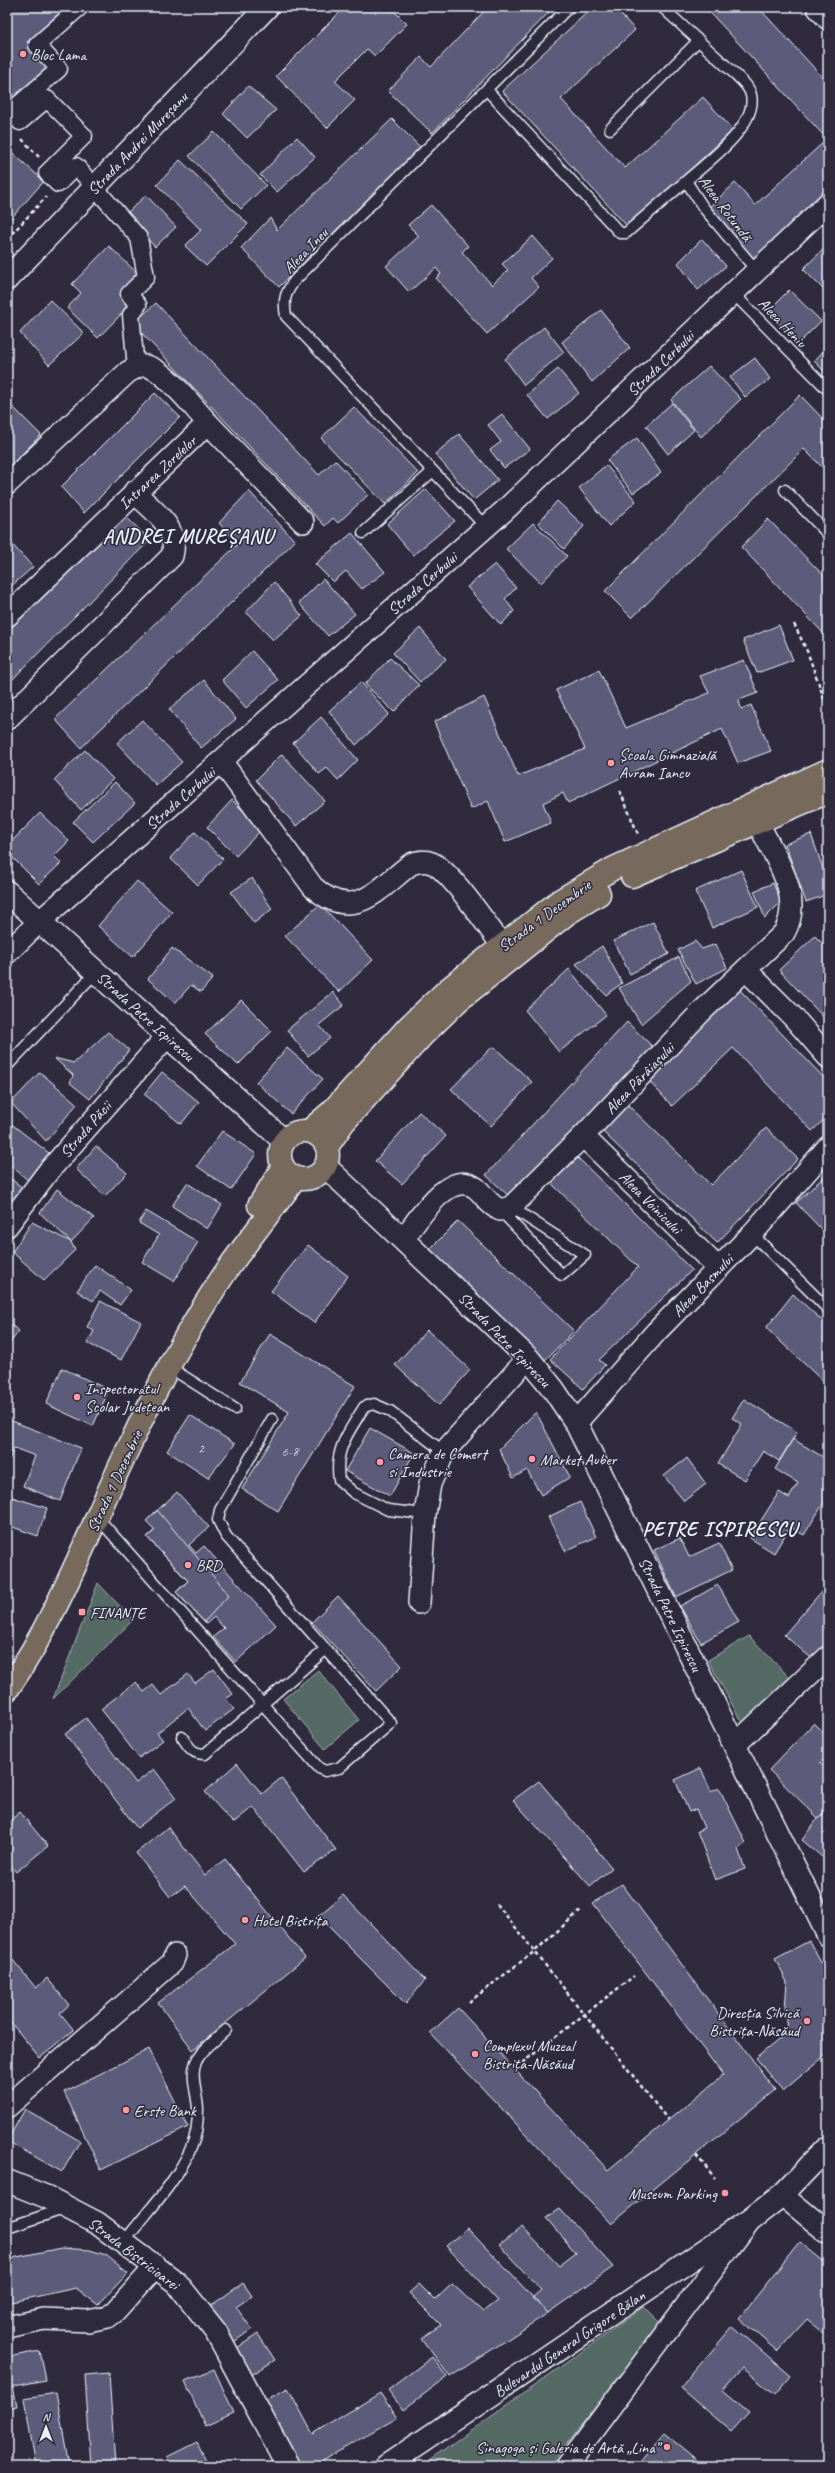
<svg xmlns="http://www.w3.org/2000/svg" width="835" height="2473" font-family="Caveat,sans-serif">
<style>
.green{fill:#566b65;stroke:#9faeae}
.building{fill:#5c5c7a;stroke:#e8f1f8}
.lines{fill:none;stroke-linecap:round;stroke-linejoin:round}
.service-casing{stroke:#e8f1f8;stroke-width:13}
.pedestrian-casing{stroke:#e8f1f8;stroke-width:19}
.minor-casing{stroke:#e8f1f8;stroke-width:24}
.tertiary-casing{stroke:#e8f1f8;stroke-width:25}
.secondary-casing{stroke:#e8f1f8;stroke-width:25}
.primary-casing{stroke:#e8f1f8;stroke-width:25}
.path{stroke:#e8f1f8;stroke-width:2.5;stroke-dasharray:4 3;stroke-linecap:butt}
.service{stroke:#2f2a3d;stroke-width:10}
.pedestrian{stroke:#2f2a3d;stroke-width:16}
.minor{stroke:#2f2a3d;stroke-width:21}
.tertiary{stroke:#2f2a3d;stroke-width:22}
.secondary{stroke:#2f2a3d;stroke-width:22}
.primary{stroke:#77695c;stroke-width:22}
.poi-dot{fill:#ff9aa2;stroke:#2f2a3d;stroke-width:1.5}
.labels{text-anchor:middle;stroke-width:3;stroke-linejoin:round;paint-order:stroke}
.number-label{font-size:14px;fill:#c5ccd8}
.poi-label{font-size:16px;fill:#e8f1f8;stroke:#2f2a3d;text-anchor:start}
.street-label{font-size:16px;fill:#e8f1f8;stroke:#2f2a3d}
.district-label{font-size:20px;font-weight:bold;letter-spacing:1px;fill:#e8f1f8;stroke:#2f2a3d}
</style>
<rect width="100%" height="100%" fill="#2f2a3d"/>
<filter id="ink" filterUnits="userSpaceOnUse"><feTurbulence type="fractalNoise" baseFrequency=".025" numOctaves="2"/><feDisplacementMap in="SourceGraphic" scale="8" xChannelSelector="R" yChannelSelector="G"/><feConvolveMatrix kernelMatrix="1 2 1 2 8 2 1 2 1" color-interpolation-filters="sRGB"/></filter>
<g filter="url(#ink)">
<path class="green" d="M98,1583L133,1620L53,1699Z
M749,1636L792,1680L742,1723L708,1660Z
M318,1670L359,1720L325,1749L283,1699Z
M644,2307L661,2324L549,2466H422Z"/>
<path class="building" d="M7,7H66L27,42L51,67L13,99L7,93Z
M345,7H390L407,24L375,56L367,49L335,81L355,100L327,128L276,76Z
M488,7H554L432,133L388,91L421,57L431,67Z
M593,7H614L635,30L561,99L625,168L703,97L733,130L628,227L502,91Z
M666,7H680L672,14Z
M705,7H758L828,83V193L755,260L707,209L735,183L755,205L827,139Z
M248,86L276,110L247,138L223,114Z
M392,119L420,147L279,287L241,248L270,218L277,230Z
M214,132L266,185L241,209L189,156Z
M297,137L315,157L277,192L260,175Z
M7,148L44,181L7,223Z
M180,160L248,224L206,266L185,246L201,230L157,185Z
M146,195L176,227L155,247L125,215Z
M431,205L468,246L462,252L492,285L508,270L502,264L533,236L552,258L531,278L539,287L487,334L436,278L441,274L436,268L409,292L386,266L419,236L408,225Z
M702,239L726,266L698,290L678,263Z
M828,245V294L803,269Z
M109,246L139,275L120,295L130,305L98,338L67,308L81,293L72,284Z
M789,290L821,321L799,343L767,312Z
M50,300L84,333L49,365L20,333Z
M156,303L319,475L335,460L368,495L338,523L333,518L325,526L133,324Z
M601,310L630,348L592,382L562,342Z
M544,327L564,352L524,385L505,359Z
M828,346V375L814,361Z
M755,358L770,379L745,397L730,377Z
M709,366L741,399L701,437L671,400Z
M558,369L579,393L548,419L527,395Z
M155,393L180,417L84,513L61,487Z
M800,395L828,424V473L804,449L632,618L605,591Z
M7,401L41,435L11,465L7,461Z
M672,403L694,430L668,454L646,426Z
M354,407L418,473L385,504L321,438Z
M502,414L530,449L504,468L490,450L501,442L488,425Z
M459,434L498,480L474,500L435,454Z
M637,438L661,473L633,493L607,460Z
M606,465L636,501L609,526L579,488Z
M426,489L455,521L413,555L387,524Z
M249,491L295,541L81,748L55,719L238,544L219,523Z
M557,501L584,526L564,549L538,523Z
M121,512L150,540L7,685V628Z
M768,519L828,580V638L741,547Z
M533,523L567,556L541,583L506,549Z
M352,533L385,572L362,589L346,571L333,582L315,564Z
M7,539L33,567L9,588L7,586Z
M495,564L516,588L505,599L514,611L501,625L467,587Z
M323,579L355,614L328,636L299,603Z
M274,582L302,616L273,640L246,612Z
M779,625L793,660L757,673L743,640Z
M420,628L446,659L420,682L393,653Z
M252,651L278,680L246,708L222,680Z
M390,658L419,685L394,712L365,684Z
M744,660L758,693L739,700L741,709L751,705L771,751L738,763L722,729L568,803L563,793L543,803L551,823L505,842L488,801L471,809L434,722L484,697L518,776L585,749L556,690L599,670L626,728L709,693L700,676Z
M204,680L236,719L201,748L169,709Z
M361,682L389,714L356,745L329,711Z
M321,717L358,760L338,780L327,768L319,774L293,743Z
M142,720L182,762L156,785L117,743Z
M85,750L113,779L81,810L54,780Z
M282,754L325,801L296,826L256,780Z
M115,782L135,803L93,842L73,822Z
M232,800L262,829L236,856L207,827Z
M40,813L69,841L54,856L61,863L39,884L7,852V846Z
M195,832L223,859L198,885L170,858Z
M811,834L828,883V894L806,902L785,844Z
M741,870L758,907L712,928L695,891Z
M252,878L272,909L254,923L231,892Z
M137,881L172,912L133,957L98,926Z
M773,883L781,902L765,918L754,891Z
M320,904L373,960L339,992L285,936Z
M653,922L669,954L630,974L613,941Z
M815,936L828,949V1022L779,970Z
M695,941L702,949L716,944L727,968L696,984L678,950Z
M602,946L622,983L606,995L576,964Z
M172,948L213,978L201,992L191,985L175,1003L148,979Z
M679,957L691,981L641,1024L619,988Z
M569,969L606,1015L559,1052L525,1010Z
M739,989L828,1082V1116L812,1131L733,1048L672,1106L646,1078Z
M333,992L344,1005L319,1025L330,1038L308,1056L287,1030Z
M241,1000L272,1031L238,1065L205,1034Z
M627,1022L654,1048L510,1197L486,1175Z
M108,1032L129,1050L90,1099L70,1083L73,1075L54,1058L74,1063Z
M493,1046L532,1082L491,1126L451,1089Z
M287,1048L323,1079L291,1114L256,1082Z
M40,1072L77,1104L46,1141L11,1103Z
M162,1072L199,1102L181,1124L144,1094Z
M628,1105L711,1185L766,1128L798,1159L717,1243L602,1131Z
M419,1112L446,1136L402,1184L375,1161Z
M10,1123L49,1153L30,1182L7,1162V1125Z
M222,1131L256,1154L231,1190L197,1166Z
M96,1146L127,1173L105,1196L76,1169Z
M578,1158L692,1270L599,1360L605,1365L583,1389L550,1359L638,1267L551,1183Z
M828,1173V1236L796,1203Z
M7,1176L23,1188L7,1212Z
M187,1183L222,1205L207,1229L172,1206Z
M57,1189L94,1218L71,1242L40,1213Z
M146,1211L198,1242L174,1281L142,1262L159,1235L139,1223Z
M458,1221L574,1331L544,1361L428,1251Z
M32,1222L71,1242L75,1250L44,1280L12,1252Z
M308,1245L348,1276L314,1323L271,1291Z
M95,1265L131,1290L120,1305L100,1291L93,1301L77,1291Z
M793,1294L828,1326V1386L766,1328Z
M100,1301L141,1322L121,1360L87,1343L94,1331L87,1327Z
M7,1322L19,1331L7,1347Z
M427,1330L470,1370L439,1405L395,1365Z
M270,1334L355,1386L278,1511L242,1489L289,1412L240,1382Z
M62,1368L109,1390L93,1426L46,1404Z
M744,1399L797,1432L779,1461L763,1451L745,1480L718,1464L742,1424L732,1418Z
M536,1412L570,1477L541,1495L527,1470L513,1478L499,1449Z
M190,1415L235,1444L208,1478L167,1451Z
M7,1419L81,1448L60,1501L23,1486L35,1456L14,1448L7,1465Z
M370,1428L414,1453L390,1496L345,1471Z
M793,1439L828,1460V1496L804,1535L790,1527L774,1553L750,1538L779,1492L789,1498L798,1483L775,1469Z
M687,1458L706,1484L684,1501L664,1476Z
M177,1492L209,1527L189,1545L196,1553L204,1546L276,1625L236,1662L213,1637L224,1628L214,1617L206,1624L176,1592L188,1581L147,1537L155,1530L146,1521Z
M9,1496L47,1508L38,1536L7,1525Z
M580,1502L596,1537L565,1551L548,1517Z
M157,1510L229,1595L204,1622L176,1592L188,1581L147,1537L155,1530L146,1521Z
M680,1538L689,1557L719,1543L732,1570L676,1597L654,1550Z
M828,1584V1649L816,1662L784,1635Z
M718,1585L739,1622L701,1643L680,1606Z
M338,1596L402,1666L376,1691L312,1622Z
M214,1669L233,1694L226,1699L234,1709L205,1731L188,1708L157,1733L163,1740L139,1758L101,1709L136,1682L144,1692L153,1685L161,1695L188,1674L195,1683Z
M86,1718L136,1783L154,1769L176,1798L137,1828L65,1734Z
M814,1723L828,1736V1755L820,1763L828,1771V1808L818,1818L769,1770Z
M828,1728V1736L824,1733Z
M237,1763L262,1794L281,1778L336,1850L304,1872L253,1807L233,1823L205,1792Z
M701,1768L711,1792L719,1788L746,1843L738,1849L745,1869L715,1880L697,1831L704,1828L696,1809L689,1812L675,1780Z
M539,1781L612,1868L590,1886L513,1800Z
M828,1810V1862L802,1840L818,1818Z
M20,1812L48,1846L16,1872L7,1861V1823Z
M168,1827L205,1875L225,1859L305,1958L193,2050L158,2003L235,1944L185,1886L170,1897L136,1853Z
M622,1884L775,2090L611,2224L430,2033L458,2008L608,2170L723,2075L593,1903Z
M343,1895L425,1980L406,2004L318,1916Z
M809,1941L828,1975V2053L783,2091L756,2058L787,2033L785,2009L787,1982L775,1959Z
M7,1953L36,1988L47,1978L69,2005L60,2013L74,2030L40,2058L7,2018Z
M149,2049L188,2127L101,2170L64,2092Z
M25,2109L80,2141L62,2172L7,2141Z
M560,2209L613,2267L548,2313L532,2298L541,2290L499,2245L522,2227L559,2266L576,2253L546,2218Z
M467,2228L548,2313L450,2377L421,2338L441,2325L409,2293L419,2284L435,2300L452,2284L483,2312L498,2301L446,2246Z
M800,2242L828,2265V2337L807,2320L778,2352L739,2318Z
M61,2248L90,2250L106,2255L128,2273L98,2305L76,2288L7,2303V2259Z
M243,2283L252,2296L236,2307L252,2329L231,2344L206,2309Z
M733,2326L791,2376L775,2395L742,2368L723,2390L749,2412L731,2432L680,2388Z
M258,2334L275,2360L250,2376L234,2350Z
M40,2351L46,2380L13,2386L17,2406L7,2408V2357Z
M432,2357L447,2377L403,2410L388,2390Z
M214,2369L234,2413L205,2426L185,2381Z
M109,2373L115,2466H91L85,2375Z
M288,2388L313,2434L380,2393L397,2418L313,2466H300L262,2402Z
M56,2393L69,2466H36L24,2398Z
M664,2433L704,2466H647L641,2461Z
M197,2442L209,2466H172L167,2457Z"/>
<g class="lines">
<g class="service-casing">
<path id="service" d="M662,7L736,75C742,81 749,86 751,95C758,126 706,163 686,181L703,207L756,270
M487,90L620,233H626L686,181
M610,129L699,40
M733,293L828,390
M785,490L828,534
M486,527L286,316C283,300 285,293 295,280L569,7
M363,533L433,471
M7,1066L97,971
M500,1210L562,1275L585,1255L511,1207
M752,1234L828,1309
M169,1367L235,1409
M425,1514L388,1510L354,1493L339,1480C334,1449 349,1432 364,1407L374,1404L390,1411L444,1452
M97,1517L319,1768L325,1771L339,1768L391,1723L226,1536L218,1520L220,1510L272,1419
M182,1737C189,1747 192,1754 205,1754L325,1650
M7,2228L66,2208
M124,2242C146,2213 176,2183 191,2148C196,2137 198,2122 198,2109C197,2090 187,2070 201,2054C208,2045 218,2038 226,2030"/>
</g>
<g class="pedestrian-casing">
<path id="pedestrian" d="M80,7L37,45L59,69L11,111L20,122L47,99L84,136L47,173L58,184L76,166L139,238L146,277L129,294L138,305L131,315L136,368"/>
</g>
<g class="minor-casing">
<path id="minor" d="M7,484L128,372C134,369 140,365 146,366C164,369 195,409 208,423
M7,616L208,423L303,522
M7,719L172,556C180,527 153,511 134,492
M221,761L313,887C354,924 378,889 411,864C418,861 424,860 432,863C450,870 488,927 502,945
M7,953L40,921L504,511L828,203
M746,970L794,1018L828,1057
M583,1136L718,1268
M7,1226L47,1173L168,1035
M403,1239C418,1221 448,1168 476,1188C486,1196 485,1202 500,1210L511,1207L583,1136L701,1012L784,933C805,897 774,856 758,823
M576,1423L656,1332L752,1234L828,1147
M419,1603L425,1514L430,1484L444,1452L528,1358
M736,1744L828,1657
M7,2107L172,1963L175,1955
M782,2195L828,2233
M7,2327L44,2319L88,2321L108,2317L116,2311L156,2266
M566,2466L748,2223"/>
</g>
<g class="tertiary-casing">
<path id="tertiary" d="M7,892L284,1141
M326,1167L528,1358L554,1390L576,1423L828,1935
M7,2181L47,2197L97,2223L177,2283L216,2332L288,2466
M386,2466L751,2219L782,2195L828,2147"/>
</g>
<g class="secondary-casing">
<path id="secondary" d="M818,7L828,18
M7,279L267,7"/>
</g>
<g class="primary-casing">
<path id="primary" d="M632,876L828,792
M280 1155a24 24 0 1 1 48 0a24 24 0 1 1-48 0Z
M309,1131L332,1111L410,1025L448,989L559,901L614,868L828,770
M327,1147L344,1122L422,1036L458,1001L568,913L599,894
M259,1205L283,1167
M7,1690C58,1617 88,1533 126,1453C155,1390 188,1327 227,1270C249,1239 273,1209 296,1178"/>
</g>
<path class="path" d="M22,139L39,157
M7,239L46,197
M794,624L807,651L828,709
M620,791L638,834
M497,1904L668,2120
M469,2002L535,1951L581,1910
M522,2063L634,1976
M696,2155L715,2178"/>
<use href="#service" class="service"/>
<use href="#pedestrian" class="pedestrian"/>
<use href="#minor" class="minor"/>
<use href="#tertiary" class="tertiary"/>
<use href="#secondary" class="secondary"/>
<use href="#primary" class="primary"/>
</g>
</g>
<g class="poi-dot">
<circle cx="23" cy="54" r="4"/>
<circle cx="611" cy="763" r="4"/>
<circle cx="77" cy="1397" r="4"/>
<circle cx="532" cy="1459" r="4"/>
<circle cx="380" cy="1462" r="4"/>
<circle cx="188" cy="1565" r="4"/>
<rect x="78" y="1608" width="8" height="8" rx="2"/>
<circle cx="245" cy="1920" r="4"/>
<circle cx="807" cy="2021" r="4"/>
<circle cx="475" cy="2054" r="4"/>
<circle cx="126" cy="2110" r="4"/>
<circle cx="725" cy="2193" r="4"/>
<circle cx="667" cy="2447" r="4"/>
</g>
<g class="labels">
<g class="number-label">
<text x="201" y="1453">2</text>
<text x="290" y="1456">6-8</text>
</g>
<g class="poi-label">
<text x="31" y="60">Bloc Lama</text>
<text x="619" y="760">Școala Gimnazială<tspan x="619" dy="18">Avram Iancu</tspan></text>
<text x="85" y="1394">Inspectoratul<tspan x="85" dy="18">Școlar Județean</tspan></text>
<text x="388" y="1459">Camera de Comert<tspan x="388" dy="18">si Industrie</tspan></text>
<text x="540" y="1465">Market Auber</text>
<text x="196" y="1571">BRD</text>
<text x="90" y="1618">FINANȚE</text>
<text x="253" y="1926">Hotel Bistrița</text>
<text x="799" y="2018" text-anchor="end">Direcția Silvică<tspan x="799" dy="18">Bistrița-Năsăud</tspan></text>
<text x="483" y="2051">Complexul Muzeal<tspan x="483" dy="18">Bistrița-Năsăud</tspan></text>
<text x="134" y="2116">Erste Bank</text>
<text x="717" y="2199" text-anchor="end">Museum Parking</text>
<text x="659" y="2453" text-anchor="end">Sinagoga și Galeria de Artă „Lina”</text>
</g>
<g class="street-label">
<text transform="translate(137 143) rotate(-46)" y="6">Strada Andrei Mureșanu</text>
<text transform="translate(726 208) rotate(53)" y="6">Aleea Rotundă</text>
<text transform="translate(305 250) rotate(-46)" y="6">Aleea Ineu</text>
<text transform="translate(783 322) rotate(46)" y="6">Aleea Heniu</text>
<text transform="translate(660 363) rotate(-44)" y="6">Strada Cerbului</text>
<text transform="translate(157 472) rotate(-43)" y="6">Intrarea Zorelelor</text>
<text transform="translate(422 583) rotate(-41)" y="6">Strada Cerbului</text>
<text transform="translate(180 798) rotate(-41)" y="6">Strada Cerbului</text>
<text transform="translate(544 915) rotate(-36)" y="6">Strada 1 Decembrie</text>
<text transform="translate(146 1016) rotate(42)" y="6">Strada Petre Ispirescu</text>
<text transform="translate(639 1078) rotate(-46)" y="6">Aleea Pârâiașului</text>
<text transform="translate(85 1129) rotate(-49)" y="6">Strada Păcii</text>
<text transform="translate(651 1202) rotate(45)" y="6">Aleea Voinicului</text>
<text transform="translate(702 1285) rotate(-46)" y="6">Aleea Basmului</text>
<text transform="translate(505 1339) rotate(46)" y="6">Strada Petre Ispirescu</text>
<text transform="translate(114 1481) rotate(-65)" y="6">Strada 1 Decembrie</text>
<text transform="translate(671 1614) rotate(64)" y="6">Strada Petre Ispirescu</text>
<text transform="translate(134 2253) rotate(37)" y="6">Strada Bistricioarei</text>
<text transform="translate(569 2343) rotate(-34)" y="6">Bulevardul General Grigore Bălan</text>
</g>
<g class="district-label">
<text x="188" y="543">ANDREI MUREȘANU</text>
<text x="720" y="1536">PETRE ISPIRESCU</text>
</g>
</g>
<rect width="835" height="2473" fill="none" stroke="#2f2a3d" stroke-width="24"/>
<rect x="12" y="12" width="811" height="2449" fill="none" stroke="#e8f1f8" stroke-width="1.5" filter="url(#ink)"/>
<g transform="translate(46 2427)" stroke="#2f2a3d" stroke-width="3" paint-order="stroke">
<path d="M0-3L7 15L0 10L-7 15Z" fill="#e8f1f8"/>
<text y="-6" font-size="11" font-weight="bold" text-anchor="middle" fill="#e8f1f8">N</text>
</g>
</svg>
